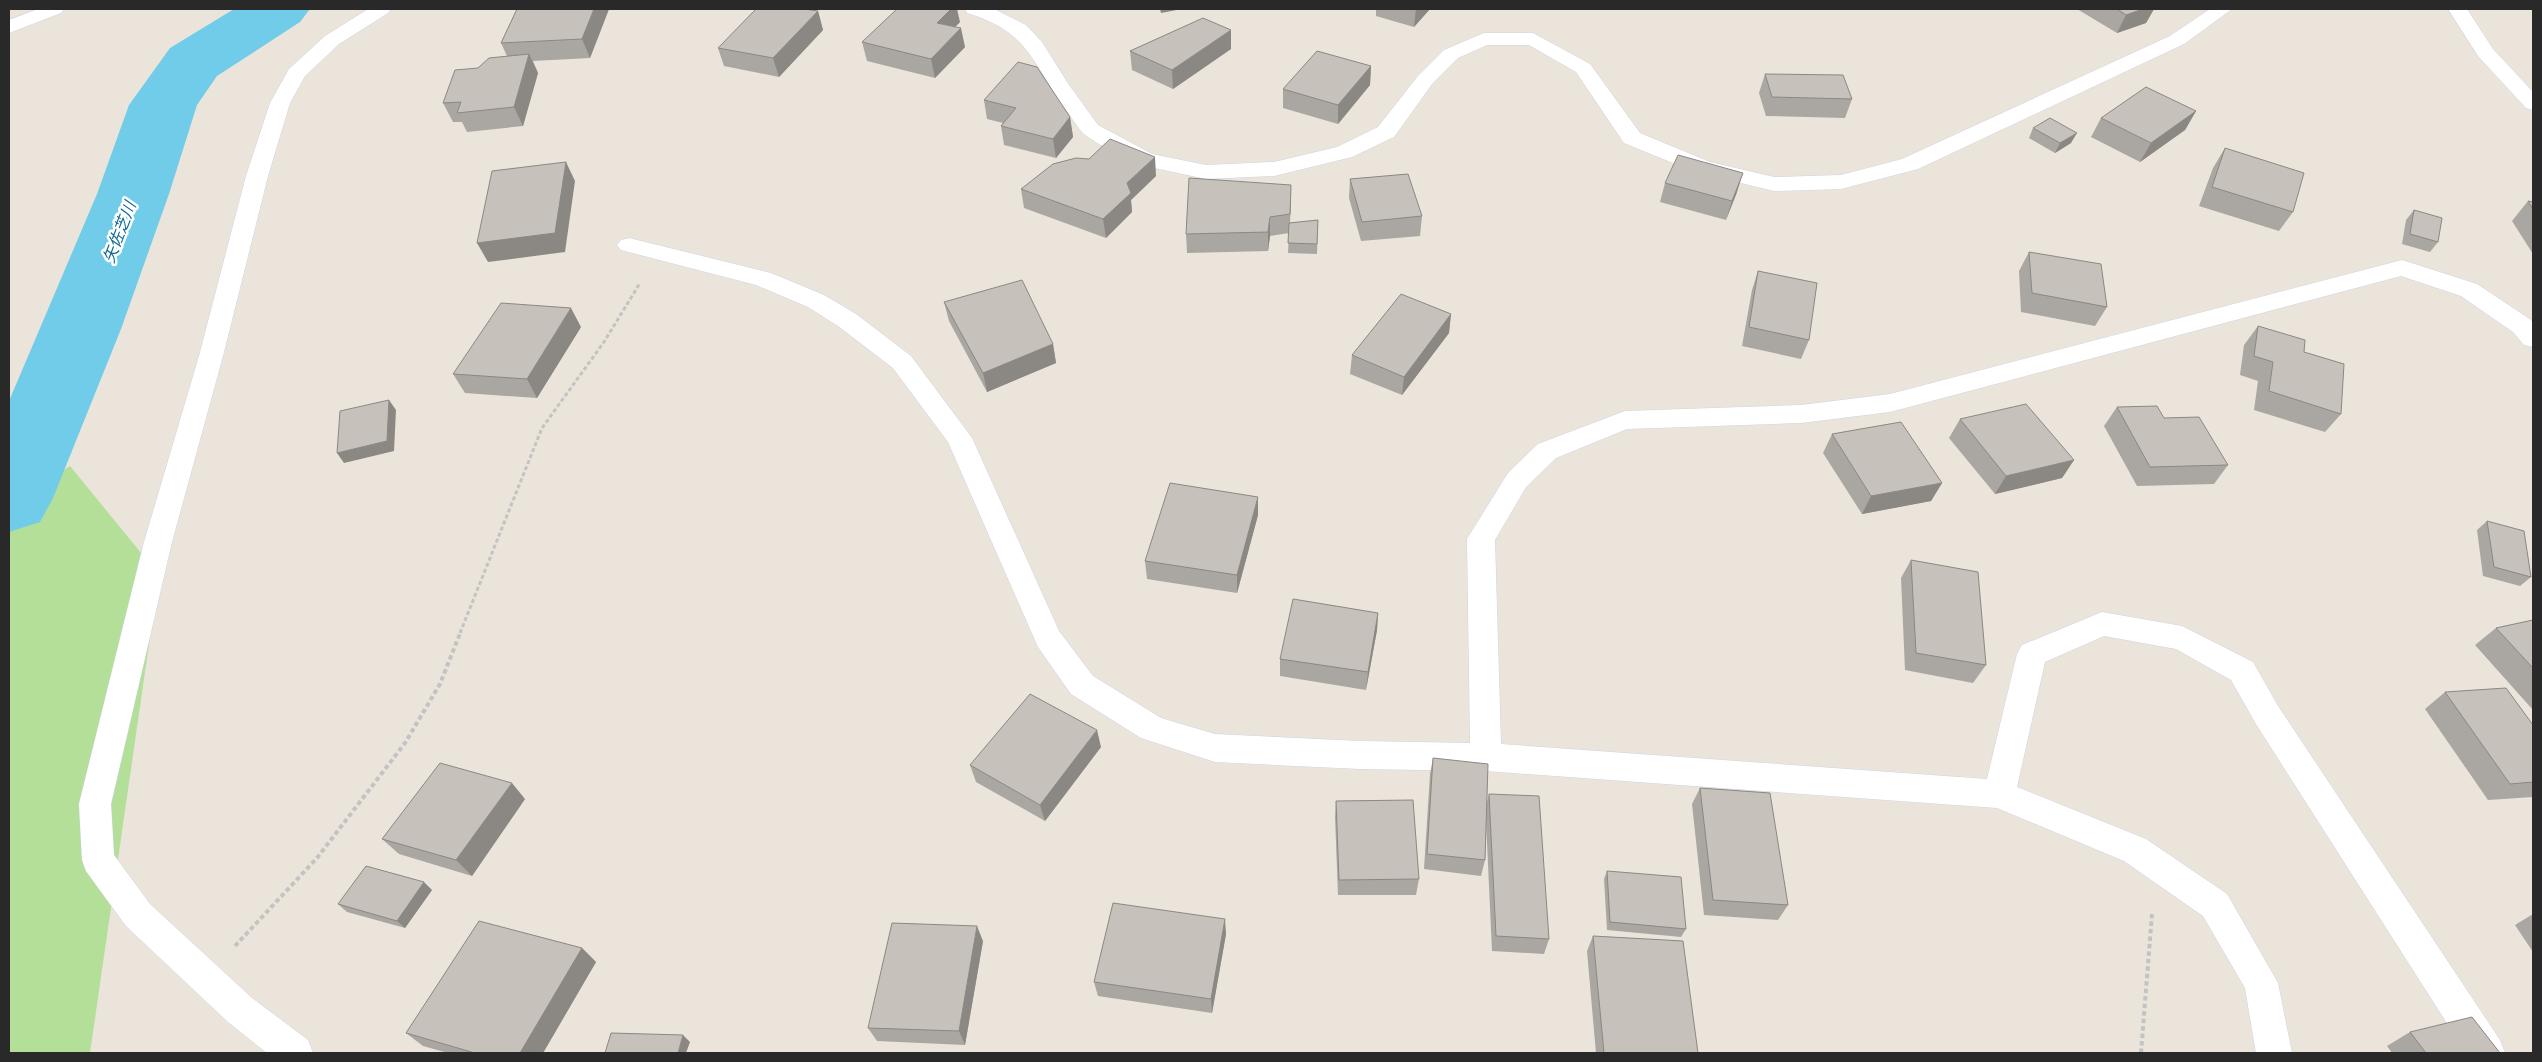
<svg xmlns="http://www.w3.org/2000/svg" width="2542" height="1062" font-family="'DejaVu Sans','Noto Sans JP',sans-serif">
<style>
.green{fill:#b3df99}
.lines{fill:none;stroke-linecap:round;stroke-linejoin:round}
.river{fill:#71cce9;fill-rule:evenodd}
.street-casing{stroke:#d0d4e1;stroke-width:1}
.secondary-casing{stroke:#d0d4e1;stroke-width:1}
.path-far1{stroke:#c3c3c3;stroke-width:3;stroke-dasharray:4 2.5;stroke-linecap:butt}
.path{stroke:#c3c3c3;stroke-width:4;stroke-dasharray:4.5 3;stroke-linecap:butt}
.street{fill:#fff;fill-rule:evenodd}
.secondary{fill:#fff;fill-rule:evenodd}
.wall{fill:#aaa6a1}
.shaded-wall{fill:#8b8783}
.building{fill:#c6c1bb;stroke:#8b8783}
.labels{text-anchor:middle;stroke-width:5;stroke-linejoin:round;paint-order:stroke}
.water-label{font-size:16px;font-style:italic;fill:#126a93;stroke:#fff}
</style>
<rect width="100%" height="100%" fill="#ebe4db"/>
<path class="green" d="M70,466L159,575L90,1053H9V507Z"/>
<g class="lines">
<path class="river" d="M234,9H310L300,22L217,76L197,105L169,194L121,329L53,498L40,522L9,532V401L97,194L129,105L170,48Z"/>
<g class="street-casing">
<path id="street" d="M38,9H64L61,13L9,33V20Z
M368,9H391L388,13L339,44L305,76L290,103L268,176L223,356L172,542L111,804L114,855L150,904L252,998L308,1040L313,1053H267L228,1022L126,926L86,871L82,860L79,804L144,542L199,356L246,176L270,103L289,69L325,36Z
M965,9H994L1026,25L1042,42L1069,85L1098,125L1152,154L1206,165L1274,162L1337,147L1378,127L1418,76L1444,50L1484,33H1533L1590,64L1640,133L1710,162L1774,177L1841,175L1902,159L2170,36L2210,9H2232L2184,44L1918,169L1841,189L1774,191L1695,172L1624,143L1576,72L1529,45H1487L1458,58L1432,84L1394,137L1352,157L1274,176L1206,179L1145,166L1137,164C1122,155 1097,145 1084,134C1077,127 1071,116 1065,109C1032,62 1028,31 967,13Z
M629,238L771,273L824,295L856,314L911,356L972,438L1059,631L1093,676L1161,718L1215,734L1360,741L1470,743L1467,539L1508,473L1538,444L1625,411L1801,405L1890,394L2402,260L2477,284L2531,320L2533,323V347L2524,345L2513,332L2461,296L2401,276L1890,412L1801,423L1627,429L1556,458L1526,487L1495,540L1501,744L1987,779L2017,654L2022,645L2102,612L2182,626L2253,662L2278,706L2500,1040L2505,1053H2466L2256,724L2231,680L2176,649L2104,636L2045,662L2017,787L2146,839L2227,894L2278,983L2292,1053H2256L2245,988L2203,916L2124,861L1997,808L1486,771L1360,769L1215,762L1141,738L1071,694L1038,647L948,442L893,368L838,326L808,307L756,285L621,250L617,245L621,240Z"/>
</g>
<g class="secondary-casing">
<path id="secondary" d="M2448,9H2467L2493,49L2533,92V110L2526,108L2478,56Z"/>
</g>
<path class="path-far1" d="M460,633L542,428L604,342L640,283"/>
<path class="path" d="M235,946L317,858L405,743L440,684L461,631
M2141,1053L2152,914"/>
<use href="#street" class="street"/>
<use href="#secondary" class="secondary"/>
</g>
<path class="wall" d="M517,9H609L590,58L533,61L538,73L523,126L467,132L462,122H453L443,103L507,56L501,43Z
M1376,9H1430L1414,27L1376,16Z
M2077,9H2154L2146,23L2117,33Z
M818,11L823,30L779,77L724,66L718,48Z
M960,22L955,27L965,47L935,78L867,61L862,42Z
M1231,49L1173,89L1132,70L1130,51Z
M1371,66L1370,85L1338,124L1283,108V89Z
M1765,74L1852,99L1845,118L1766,116L1759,93Z
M984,100L1070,117L1073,137L1056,158L1004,145L1001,126L1003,123L987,119Z
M2196,111L2185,130L2140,162L2091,137L2101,118Z
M2033,128L2071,143L2055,153L2029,138Z
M2225,148L2293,212L2279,231L2199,206L2213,168Z
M1156,176L1131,200L1132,212L1106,238L1024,208L1021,189Z
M1350,179L1422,216L1420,236L1361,241L1349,198Z
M1665,183L1737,192L1726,220L1660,202Z
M1291,185L1290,223L1318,220L1317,254L1288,253L1289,233L1270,236L1268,251L1187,253L1186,234Z
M2528,201L2533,202V254L2512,221Z
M2414,210L2438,242L2430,252L2402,244L2406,220Z
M2029,252L2107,307L2095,326L2021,312L2019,271Z
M1758,271L1809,340L1801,359L1742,346L1752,290Z
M944,302L1053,344L1056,363L987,392L949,321Z
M1451,314L1449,333L1402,395L1350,374L1352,355Z
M2258,326L2304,352L2341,414L2325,432L2254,410L2258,381L2240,375L2244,345Z
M581,327L537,398L465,393L453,374Z
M2117,407L2164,418L2228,465L2214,484L2137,486L2104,426Z
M1960,419L2074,460L2062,478L1995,494L1949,438Z
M1832,434L1942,483L1931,501L1862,514L1823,453Z
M1258,515L1237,593L1147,579L1145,561Z
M2487,521L2531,577L2520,586L2483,576L2477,530Z
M1911,560L1986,665L1973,683L1905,670L1901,578Z
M1378,613L1377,630L1366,690L1280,676V659Z
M2533,620V710L2475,645L2496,628Z
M2445,692L2533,725V797L2488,800L2425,709Z
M1101,747L1045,821L976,782L970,765Z
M1433,758L1486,806L1489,794L1549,939L1544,954L1492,951L1486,821L1485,860L1481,876L1424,869L1430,774Z
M1700,788L1788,905L1778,920L1704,915L1692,804Z
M525,799L472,876L399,854L382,839Z
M1336,801L1419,879L1416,895H1338L1335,817Z
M1607,871L1686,929L1681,937L1607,930L1604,879Z
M432,890L405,928L347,912L338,904Z
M2533,914V952L2515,925Z
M1226,934L1212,1013L1098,996L1094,982Z
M1593,936L1698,1053H1596L1587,951Z
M983,941L965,1045L877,1041L868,1028Z
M582,948L596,962L543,1053H448L423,1046L406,1033Z
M2410,1032L2500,1053H2392L2387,1046Z"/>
<path class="shaded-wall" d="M594,9H609L590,58L582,39Z
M951,9H957L960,22L941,41L937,23Z
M1160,9H1182L1161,13Z
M1416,9H1430L1414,27Z
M2143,9H2154L2146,23L2117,33L2126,15Z
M818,11L823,30L779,77L773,58Z
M961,28L965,47L935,78L931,59Z
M1231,30V49L1173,89L1172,70Z
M529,54L538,73L523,126L514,107Z
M1371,66L1370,85L1338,124V105Z
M2196,111L2185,130L2140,162L2151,143Z
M1070,117L1073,137L1056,158L1053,139Z
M2077,133L2071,143L2055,153L2060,143Z
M1155,157L1156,176L1131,200L1132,212L1106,238L1103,219L1127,183Z
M566,162L575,181L565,252L488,262L477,243Z
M1743,173L1737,192L1726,220L1732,201Z
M1291,185V204L1289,233L1290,214Z
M1270,217V236L1268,251V232Z
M571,308L581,327L537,398L527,379Z
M1451,314L1449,333L1402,395L1404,377Z
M1053,344L1056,363L987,392L983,373Z
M389,400L396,410L394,451L344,463L337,453Z
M2074,460L2062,478L1995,494L2006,476Z
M1942,483L1931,501L1862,514L1871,496Z
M1258,497V515L1237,593V575Z
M1378,613L1377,630L1366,690L1368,672Z
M1097,730L1101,747L1045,821L1040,805Z
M512,783L525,799L472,876L456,860Z
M424,882L432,890L405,928L397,921Z
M1225,919L1226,934L1212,1013L1211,999Z
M977,926L983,941L965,1045L959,1031Z
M582,948L596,962L543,1053H520Z
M683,1035L690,1042L686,1053H678Z"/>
<path class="building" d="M517,9H594L582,39L501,43Z
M756,9H804L818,11L773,58L718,48Z
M897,9H951L937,23L961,28L931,59L862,42Z
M2117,9H2143L2126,15Z
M1203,18L1231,30L1172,70L1130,51Z
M1317,51L1371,66L1338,105L1283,89Z
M529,54L514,107L457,113L461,102L443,103L455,70L478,68L489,58Z
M1018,62L1037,67L1070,117L1053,139L1001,126L1016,108L984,100Z
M1765,74L1843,75L1852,99L1772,97Z
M2146,87L2196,111L2151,143L2101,118Z
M2050,118L2077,133L2060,143L2033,128Z
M1110,139L1155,157L1127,183L1131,193L1103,219L1021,189L1053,164L1076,158L1089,159Z
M2225,148L2304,173L2293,212L2212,187Z
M1678,155L1743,173L1732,201L1665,183Z
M566,162L555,233L477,243L492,171Z
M1408,174L1422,216L1362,222L1350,179Z
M1189,178L1291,185L1290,214L1270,217L1268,232L1186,234Z
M2528,201L2533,202V209Z
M2414,210L2442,218L2438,242L2410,234Z
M1318,220L1317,244L1288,243L1289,223Z
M2029,252L2101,264L2107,307L2032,293Z
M1758,271L1817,283L1809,340L1749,327Z
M1022,280L1053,344L983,373L944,302Z
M1401,294L1451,314L1404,377L1352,355Z
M501,303L571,308L527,379L453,374Z
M2258,326L2305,340L2304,352L2344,364L2341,414L2269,391L2273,362L2254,356Z
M389,400L387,441L337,453L340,411Z
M2026,404L2074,460L2006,476L1960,419Z
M2157,406L2164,418L2199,417L2228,465L2150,467L2117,407Z
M1901,422L1942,483L1871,496L1832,434Z
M1170,483L1258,497L1237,575L1145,561Z
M2487,521L2524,531L2531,577L2494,567Z
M1911,560L1978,572L1986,665L1916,653Z
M1293,599L1378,613L1368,672L1280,659Z
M2533,620V668L2496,628Z
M2506,688L2533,725V782L2510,784L2445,692Z
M1030,694L1097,730L1040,805L970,765Z
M1433,758L1488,764L1485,860L1427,854Z
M440,763L512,783L456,860L382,839Z
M1700,788L1770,793L1788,905L1713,900Z
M1489,794L1539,796L1549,939L1496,936Z
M1413,800L1419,879L1339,880L1336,801Z
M366,866L424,882L397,921L338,904Z
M1607,871L1681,877L1686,929L1610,922Z
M1113,903L1225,919L1211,999L1094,982Z
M479,921L582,948L520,1053H475L406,1033Z
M892,923L977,926L959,1031L868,1028Z
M1593,936L1683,941L1698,1053H1604Z
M2472,1017L2500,1053H2426L2410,1032Z
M611,1033L683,1035L678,1053H605Z"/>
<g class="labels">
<g class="water-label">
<text transform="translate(119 232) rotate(-69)" y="6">矢佐芝川</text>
</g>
</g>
<rect width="2542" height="1062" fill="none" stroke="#292929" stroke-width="20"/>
</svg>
